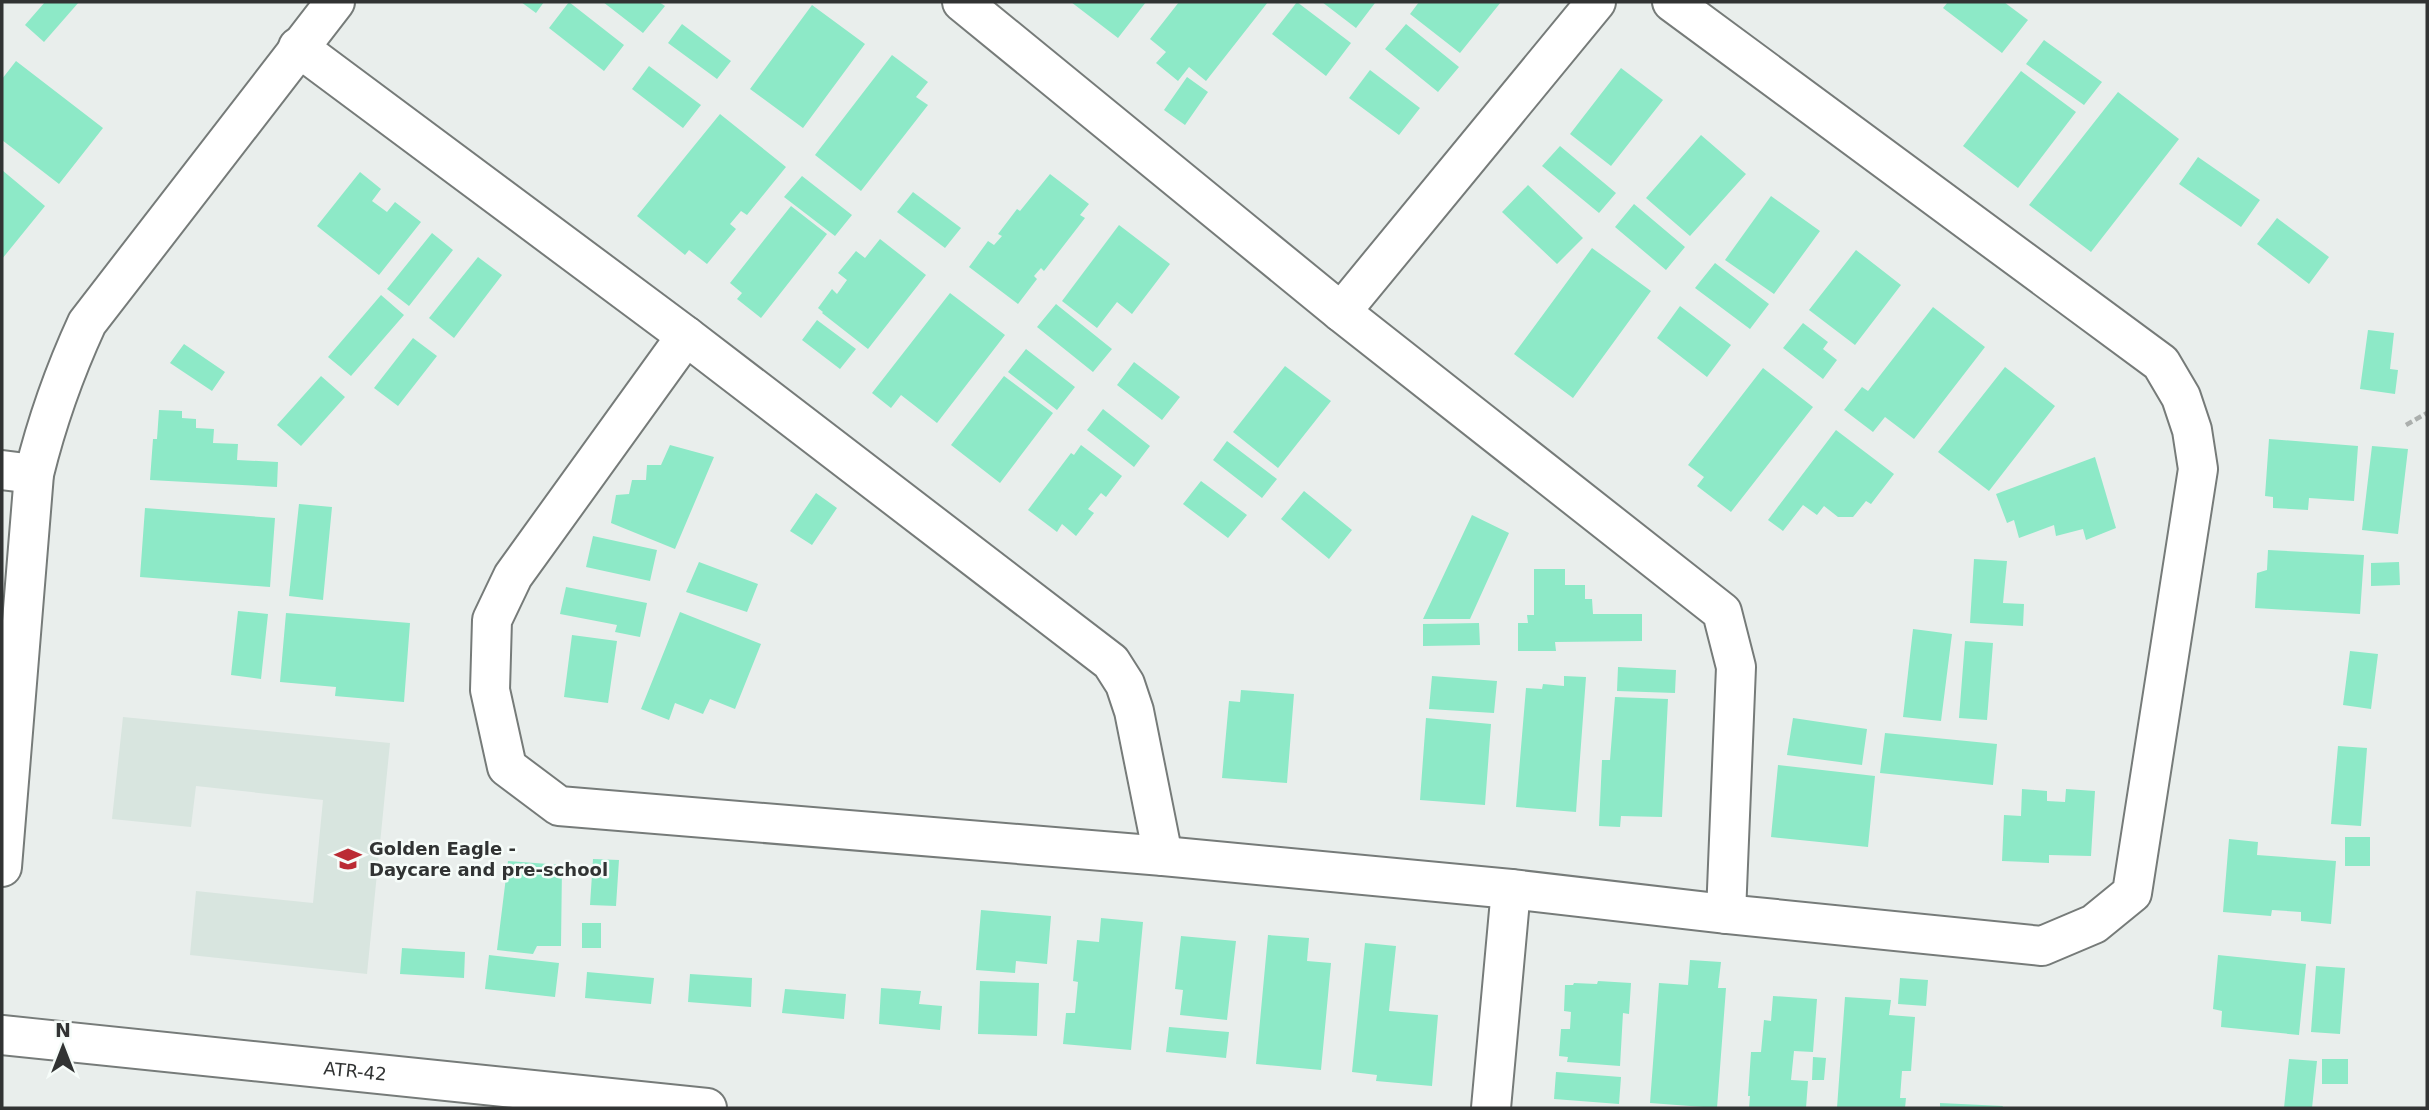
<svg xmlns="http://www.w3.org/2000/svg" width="2429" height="1110" font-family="'DejaVu Sans',sans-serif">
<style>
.built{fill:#d8e5df}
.building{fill:#8de9c7}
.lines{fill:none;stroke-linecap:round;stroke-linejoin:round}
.minor-casing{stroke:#767b79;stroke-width:42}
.path{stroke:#abafad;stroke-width:4.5;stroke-dasharray:7 3.5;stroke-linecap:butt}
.minor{stroke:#fff;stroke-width:38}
.labels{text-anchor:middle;stroke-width:5;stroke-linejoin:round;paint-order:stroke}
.poi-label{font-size:18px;font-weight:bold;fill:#313333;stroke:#f6fcf9;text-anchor:start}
.street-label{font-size:18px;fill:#313333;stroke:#f6fcf9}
</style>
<rect width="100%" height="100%" fill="#e9eeec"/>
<path class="built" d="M123,717L390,743L367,974L190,955L196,891L313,903L323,800L196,786L191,827L112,819Z"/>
<path class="building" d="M45,2H79L44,42L25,25Z
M521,2H544L536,13Z
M569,2L624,45L604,71L549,28Z
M603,2H659L665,6L643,33Z
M1071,2H1146L1118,38Z
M1179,2H1268L1206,81L1189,67L1178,81L1156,63L1166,52L1150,39Z
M1297,2L1351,43L1326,76L1272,34Z
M1322,2H1373L1375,3L1356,28Z
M1419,2H1501L1460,53L1410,14Z
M1948,2H2004L2028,20L2002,53L1943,8Z
M812,5L865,44L803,128L750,89Z
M682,24L731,61L717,79L668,43Z
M1406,24L1459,67L1438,92L1385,49Z
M2044,40L2102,82L2084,105L2026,64Z
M892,55L928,82L916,97L928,105L861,191L815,155Z
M16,61L103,128L59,184L2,140V79Z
M649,66L701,105L683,128L632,89Z
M1621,68L1663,100L1611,166L1570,134Z
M1370,70L1420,108L1399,135L1349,98Z
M2021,71L2076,112L2018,188L1963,146Z
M1187,77L1208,92L1185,125L1164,110Z
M2118,92L2179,139L2091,252L2029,205Z
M720,114L786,167L747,215L741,211L730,224L736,229L707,264L689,250L685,255L637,216Z
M1701,135L1746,174L1690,236L1646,198Z
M1560,146L1616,193L1599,213L1542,166Z
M2198,157L2260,200L2241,227L2179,184Z
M2,170L45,206L2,259Z
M360,172L381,189L372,201L387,212L395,202L421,222L379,275L317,226Z
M1050,174L1089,204L1080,215L1085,218L1044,271L1041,268L1034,276L1037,279L1018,304L969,267L988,241L994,245L1002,236L998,234L1017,209L1020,211Z
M802,176L852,215L835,236L784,197Z
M1528,185L1583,238L1557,264L1502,212Z
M913,192L961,228L945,248L897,212Z
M1771,196L1820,231L1774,294L1725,260Z
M1634,204L1685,247L1666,270L1615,227Z
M791,206L827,234L761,318L737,299L742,293L730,283Z
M2277,218L2329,257L2309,284L2257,244Z
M1119,225L1170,264L1132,314L1117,302L1097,328L1062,301Z
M432,233L453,250L409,306L387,289Z
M880,239L926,275L868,349L822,313L823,312L818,308L832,289L837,294L847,280L838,273L856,251L865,258Z
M1592,248L1651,291L1573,398L1514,354Z
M1856,250L1901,285L1855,345L1809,310Z
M478,257L502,275L454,338L429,318Z
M1715,263L1769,304L1750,329L1695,288Z
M950,293L1005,335L937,423L901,395L891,408L872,393Z
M381,295L404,315L351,376L328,357Z
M1056,304L1112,349L1093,372L1037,327Z
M1680,306L1731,345L1707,377L1657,338Z
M1933,307L1985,347L1914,439L1885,417L1873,432L1844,410L1862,387L1868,391Z
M817,320L856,349L840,369L802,340Z
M1803,323L1828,342L1823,349L1837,360L1823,379L1783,348Z
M2368,330L2394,333L2390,369L2398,370L2395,394L2360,389Z
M413,338L437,356L398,406L374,388Z
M184,344L225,372L212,391L170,363Z
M1026,349L1075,387L1057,410L1008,372Z
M1134,362L1180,397L1162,420L1117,385Z
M1285,366L1331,401L1278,468L1233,432Z
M2005,367L2055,406L1989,491L1938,452Z
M1763,368L1813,407L1731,512L1697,486L1704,477L1688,465Z
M321,376L345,397L301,446L277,425Z
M1004,376L1053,413L1000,483L951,445Z
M1103,409L1150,446L1134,467L1087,430Z
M159,410L182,411V418L196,419V428L214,429L213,443L238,444L237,460L278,462L277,487L150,480L153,439H157Z
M1836,430L1894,474L1871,504L1866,501L1853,517H1838L1824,506L1817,515L1803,505L1783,531L1768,520Z
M2269,439L2358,446L2354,501L2309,498L2308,510L2273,508V497L2265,496Z
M1227,441L1277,479L1262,498L1213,460Z
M670,445L714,457L675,549L611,523L616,495L629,494L632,480H646L647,465H661Z
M1081,445L1122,476L1106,497L1101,493L1088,509L1094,513L1076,536L1062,524L1057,532L1028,510L1071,453L1074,455Z
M2372,446L2408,449L2398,534L2362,530Z
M2095,457L2116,528L2086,540L2083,529L2056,536L2054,525L2019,538L2014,520L2007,523L1996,494Z
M1201,481L1247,515L1228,538L1183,504Z
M1304,491L1352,530L1329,559L1281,519Z
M816,493L837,508L812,545L790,531Z
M299,504L332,507L323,600L289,596Z
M145,508L275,518L270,587L140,577Z
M1472,515L1509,533L1470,619H1423Z
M593,536L657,550L650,581L586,567Z
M2268,550L2364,555L2360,614L2255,608L2257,573L2267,570Z
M1974,559L2007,561L2003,603L2024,604L2023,626L1970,623Z
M699,562L758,584L747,612L686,592Z
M2399,562L2400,585L2371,586V563Z
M1534,569H1565V585H1585V599H1592L1593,614H1642V641L1555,642L1556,651H1518V623H1528L1527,615H1534Z
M566,587L647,603L640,637L615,632L617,625L560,614Z
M238,611L268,614L261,679L231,675Z
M680,612L761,644L735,709L710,699L703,714L675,703L669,720L641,709Z
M286,613L410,623L404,702L335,696L336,687L280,682Z
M1479,623L1480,645L1423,646V624Z
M1913,629L1952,634L1941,721L1903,717Z
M572,635L617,641L608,703L564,697Z
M1965,641L1993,643L1987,720L1959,718Z
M2350,651L2378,654L2371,709L2343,705Z
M1618,667L1676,670L1675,693L1617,691Z
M1432,676L1497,681L1494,713L1429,709Z
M1564,676L1586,677L1576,812L1516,807L1526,688L1542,689L1543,684L1564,686Z
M1241,690L1294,694L1287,783L1222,778L1229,701L1240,702Z
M1615,697L1668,699L1662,817L1621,816L1620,827L1599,826L1602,760H1610Z
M1426,718L1491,724L1485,805L1420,800Z
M1793,718L1867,729L1862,765L1787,755Z
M1885,733L1997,744L1993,785L1880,773Z
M2338,746L2367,748L2361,826L2331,824Z
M1778,765L1875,776L1868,847L1771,837Z
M2022,789L2047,791V801L2065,802L2066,789L2095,791L2091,856L2049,855V863L2002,861L2004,815L2021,816Z
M2345,837H2370V866H2345Z
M2229,839L2258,842L2257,855L2336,861L2331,924L2301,921V912L2272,910L2271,916L2223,912Z
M593,859L619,860L616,906L590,905Z
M508,861L562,865L561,946H537L533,954L497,950Z
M981,910L1051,916L1047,964L1016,961L1015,973L976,970Z
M1101,918L1143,922L1131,1050L1063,1044L1066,1013H1075L1078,982L1073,981L1077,940L1099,942Z
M582,923H601V948H582Z
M1268,935L1309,938L1307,961L1331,963L1321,1070L1256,1064Z
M1181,936L1236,941L1227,1020L1180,1015L1183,990L1175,989Z
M1365,943L1396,946L1389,1011L1438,1015L1432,1086L1376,1081L1377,1075L1352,1072Z
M402,948L465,952L464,978L400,974Z
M489,955L559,963L555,997L485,989Z
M2218,955L2306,964L2299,1035L2221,1027L2222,1011L2213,1009Z
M1690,960L1721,962L1718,988H1726L1717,1108L1650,1103L1659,983L1688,985Z
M2316,966L2345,968L2340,1034L2311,1032Z
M587,972L654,978L651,1004L585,998Z
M690,974L752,978L751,1007L688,1002Z
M1900,978L1928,980L1926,1006L1898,1004Z
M980,981L1039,983L1037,1036L978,1034Z
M1598,981L1631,983L1629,1014L1623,1013L1620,1066L1567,1062L1568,1057L1559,1056L1561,1029H1570L1571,1012L1564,1011L1565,985H1573L1574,983L1597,984Z
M881,988L921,991L919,1004L942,1006L940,1030L879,1024Z
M785,989L846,994L844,1019L782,1013Z
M1773,996L1817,999L1813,1052L1794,1051L1791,1080L1808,1081L1806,1108H1749L1750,1096H1748L1751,1052H1761L1764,1020L1771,1021Z
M1845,997L1891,1000L1889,1015L1915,1017L1911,1071H1902L1900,1098H1906L1905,1108H1837Z
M1169,1027L1229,1032L1226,1058L1166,1052Z
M1813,1057L1826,1058L1824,1080H1812Z
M2289,1059L2317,1061L2312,1108H2284Z
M2322,1059H2348V1084H2322Z
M1556,1072L1621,1077L1619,1104L1554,1099Z
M1940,1103L2003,1106L2002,1108H1940Z"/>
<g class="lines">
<g class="minor-casing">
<g id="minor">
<path d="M962,2L1341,312L1722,612L1736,667L1726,914"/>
<path d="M298,47L686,336L1111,662L1125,684L1134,711L1163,856"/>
<path d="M1341,312L1596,2"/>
<path d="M686,336L513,576L492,620L490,690L507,767L559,806L1163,856L1511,889L1726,914L2042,946L2094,924L2132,893L2198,469L2192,430L2181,397L2161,363L1672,2"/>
<path d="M2,470L34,474"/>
<path d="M2,867L34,474C47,421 64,373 87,323L335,2"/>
<path id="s1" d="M2,1035L707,1108"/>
<path d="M1491,1108L1511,889"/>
</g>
</g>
<path class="path" d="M2406,425L2427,413"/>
<use href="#minor" class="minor"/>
</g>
<defs>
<g id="school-bare" transform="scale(2.1)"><path d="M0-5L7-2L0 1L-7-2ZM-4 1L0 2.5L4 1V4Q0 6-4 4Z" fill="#bb2b34" stroke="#f6fcf9" stroke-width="2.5" paint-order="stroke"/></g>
</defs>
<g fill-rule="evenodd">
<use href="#school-bare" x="348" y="859"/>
</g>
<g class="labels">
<g class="poi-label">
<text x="369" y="855">Golden Eagle -<tspan x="369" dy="21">Daycare and pre-school</tspan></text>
</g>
<g class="street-label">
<text dy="6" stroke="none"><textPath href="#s1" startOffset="355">ATR-42</textPath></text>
</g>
</g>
<rect width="2429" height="1110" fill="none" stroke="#313333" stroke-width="7"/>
<g transform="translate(63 1047)" stroke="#f6fcf9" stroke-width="5" paint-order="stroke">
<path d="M0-5L12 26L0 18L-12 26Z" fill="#313333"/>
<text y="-10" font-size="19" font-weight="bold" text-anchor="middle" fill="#313333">N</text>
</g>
</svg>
